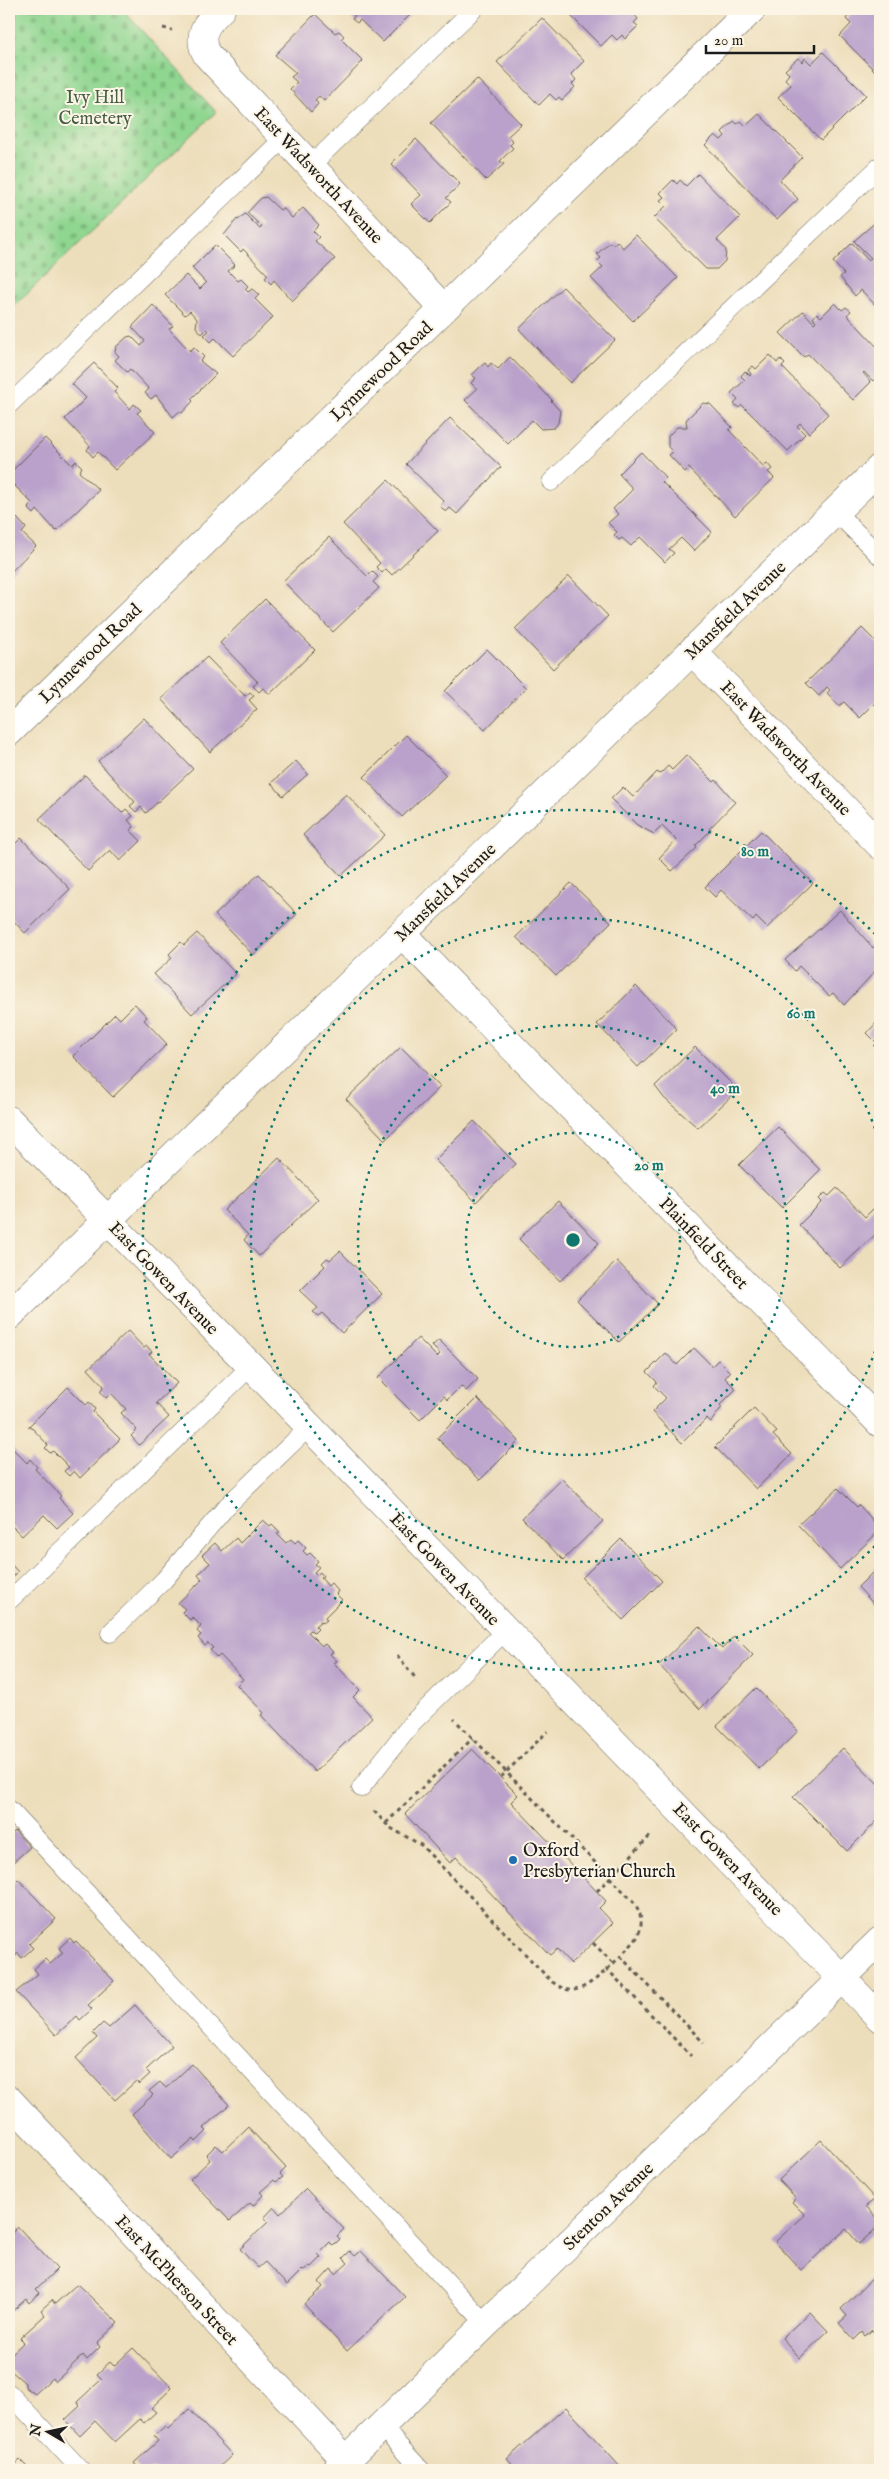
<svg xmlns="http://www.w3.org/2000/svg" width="889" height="2479" font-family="'IM FELL English',serif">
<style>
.cemetery{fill:url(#cemetery-stones);stroke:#567956}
.building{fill:#b9a1cb}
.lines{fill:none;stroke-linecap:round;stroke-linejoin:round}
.service-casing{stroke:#656054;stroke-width:19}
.minor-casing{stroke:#656054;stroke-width:29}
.primary-casing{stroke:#656054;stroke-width:29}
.path{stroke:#656054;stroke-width:3;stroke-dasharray:4 4;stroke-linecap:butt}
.service{stroke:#fff;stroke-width:18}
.minor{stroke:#fff;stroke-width:28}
.primary{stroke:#fff;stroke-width:28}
.ring{fill:none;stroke:#0f766e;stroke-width:2.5;stroke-dasharray:2.5 5}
.poi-dot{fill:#1f6fb2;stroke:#fcf5e5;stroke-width:2}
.labels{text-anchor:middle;stroke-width:4;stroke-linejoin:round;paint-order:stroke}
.park-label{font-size:18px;fill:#445d45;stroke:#fcf5e5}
.street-label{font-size:18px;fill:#1c1c1c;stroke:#fcf5e5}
.poi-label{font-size:18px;fill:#1c1c1c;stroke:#fcf5e5;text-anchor:start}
.centre{fill:#0f766e;stroke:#fcf5e5;stroke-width:2.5}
.ring-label{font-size:15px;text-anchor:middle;font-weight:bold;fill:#0f766e;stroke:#fcf5e5;stroke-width:4;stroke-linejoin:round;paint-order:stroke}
</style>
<defs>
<pattern id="cemetery-stones" width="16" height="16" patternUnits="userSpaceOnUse" patternTransform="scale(1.25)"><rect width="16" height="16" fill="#8fd690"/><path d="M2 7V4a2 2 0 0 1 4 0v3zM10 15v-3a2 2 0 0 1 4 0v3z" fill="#7bb77c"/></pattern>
</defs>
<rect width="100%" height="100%" fill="#fcf5e5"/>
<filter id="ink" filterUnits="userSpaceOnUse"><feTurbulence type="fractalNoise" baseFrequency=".02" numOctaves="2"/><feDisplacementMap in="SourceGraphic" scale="10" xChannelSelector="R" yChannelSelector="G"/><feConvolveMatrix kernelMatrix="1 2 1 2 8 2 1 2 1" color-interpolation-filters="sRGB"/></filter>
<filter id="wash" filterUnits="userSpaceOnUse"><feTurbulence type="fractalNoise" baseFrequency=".0096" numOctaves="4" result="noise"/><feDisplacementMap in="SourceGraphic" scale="20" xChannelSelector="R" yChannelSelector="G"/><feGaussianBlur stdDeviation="1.12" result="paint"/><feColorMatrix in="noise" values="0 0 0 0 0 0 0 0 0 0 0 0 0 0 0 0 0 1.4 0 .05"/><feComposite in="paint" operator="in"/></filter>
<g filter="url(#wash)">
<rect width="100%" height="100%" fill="#eddebb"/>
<path class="cemetery" d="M9,9H122L216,112L9,311Z"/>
<g id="blocks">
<path class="building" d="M349,9H416L383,42L360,20L357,23L352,19L355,15Z
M564,9H638L633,13L638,19L634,23L638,26L625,39L622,35L617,40L612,35L601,46Z
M848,9H880V76L840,36L851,24L846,19L849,15L846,11Z
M315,14L335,33L339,31L344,36L341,39L363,61L324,101L319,96L315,100L318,104L311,112L290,89L297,82L291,77L296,73L275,55Z
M542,18L584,61L571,74L576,80L572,84L575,87L562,100L559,97L556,100L550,94L539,105L497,62Z
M823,52L866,95L821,140L778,97L791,85L785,79L789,74L785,70L798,58L803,62L805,58L811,64Z
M477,79L521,124L508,136L513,142L510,145L513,148L500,161L504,164L486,180L431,123Z
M759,114L802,157L780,180L798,199L777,220L705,145L715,135L721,140L725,136L722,132L734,121L737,124L741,121L746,126Z
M416,139L460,184L446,198L451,202L430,223L411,204L421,195L391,164Z
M698,174L740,217L717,240L726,250L725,261L717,269H706L654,218L666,206L660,200L664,197L660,193L673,180L677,184L680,180L686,186Z
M266,197L280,210L283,208L292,218L303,208L319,225L313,231L319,237L315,241L335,259L292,301L274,280L271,284L265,278L268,275L243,249L241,252L224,235L237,219L238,220L245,214L260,229L262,227L247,213L261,198Z
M880,218V310L861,290L855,296L840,277L844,274L833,262L852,243L868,260L871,258L854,241Z
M636,235L678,278L633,321L591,278L603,267L597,261L601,258L597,254L610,242L613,245L617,241L623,248Z
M215,245L235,265L228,271L238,281L241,279L248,286L245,289L248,292L252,289L259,295L255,299L273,317L233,356L215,338L211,342L204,335L209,331L207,329L202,334L196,327L197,319L190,311L185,315L165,295L186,275L200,289L206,283L192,268Z
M563,287L615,340L570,383L519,329Z
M835,303L842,310L846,307L851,311L847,315L880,350V374L873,381L864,372L863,373L871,382L853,400L808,354L804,357L780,333L803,311L814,323L816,321L813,318L817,313L821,317Z
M153,305L173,326L169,329L190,351L194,347L204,357L200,361L216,374L191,399L193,401L182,413L180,411L173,417L156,395L151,399L145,393L149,389L130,369L127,372L115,360L119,356L115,352L116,347L127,337L131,336L141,346L145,341L132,327Z
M770,355L777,363L780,359L785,364L782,367L828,414L809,433L800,423L797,426L805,434L788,451L742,405L739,408L734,404L738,400L731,393L745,380L741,376L745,371L750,376L751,374L748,370L753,366L756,369Z
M510,357L552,400L551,401L560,411L558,423L554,428L541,429L532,420L508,444L465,400L477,389L471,383L476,378L472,375L480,367L485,363L488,367L491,363L498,369Z
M94,363L118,388L114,392L130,409L134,404L141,410L137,413L155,432L115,470L98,452L93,457L87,450L90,446L65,419L86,398L72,384Z
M703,403L710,404L732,427L729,430L763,466L767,463L772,469L768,472L774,478L735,516L689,468L685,472L669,455L673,452L668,447V436L677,427H687L686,420Z
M450,418L501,467L457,514L450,508L446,512L440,506L444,501L406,464Z
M45,438L72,465L76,461L82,467L79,472L99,490L56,531L37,510L34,514L28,508L32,503L9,480V474Z
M641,452L666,478L662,482L712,532L694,551L681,538L669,549L674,553L665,562L640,537L631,546L622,538L619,540L614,535L617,532L608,523L618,514L613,509L633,489L619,474Z
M388,480L438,531L392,575L386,569L382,573L376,567L380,563L343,524Z
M9,518L13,522L17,518L26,528L22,533L36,546L9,574Z
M329,537L367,576L372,571L378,577L373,582L379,588L333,632L283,581Z
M569,576L608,616L553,669L515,629Z
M265,599L315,650L270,694L263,688L259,692L253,686L258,682L220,643Z
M862,628L880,646V698L860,718L844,702L839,706L827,693L830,690L827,687L819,696L806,683Z
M487,649L526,688L485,730L445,691Z
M207,657L245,696L250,692L254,696L249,700L257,709L210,752L161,699Z
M144,718L193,769L146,813L141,807L136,812L130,806L135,802L98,761Z
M406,735L446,775L402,817L364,777Z
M687,755L714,782L716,780L735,802L709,829L711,830L695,846L697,848L672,871L659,858L676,840L662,826L654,834L637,825L611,799L623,787L633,797L657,772L660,774L668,766L672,770Z
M296,761L308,774L283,796L271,783Z
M85,775L122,813L126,809L133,816L128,820L134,827L130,830L141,841L120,861L110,850L88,871L39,819Z
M346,794L385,835L341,876L303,835Z
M761,831L813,883L767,928L756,917L753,921L721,890L715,897L705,887Z
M21,838L70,889L25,933L9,916V850Z
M259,874L297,914L253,955L215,915Z
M571,883L611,922L556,976L516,937Z
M840,910L873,948L875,946L880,951V966L844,1005L833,993L829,996L799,966L795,971L785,960Z
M197,933L236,974L192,1014L154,974L172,958L169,954L181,942L184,945Z
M636,986L677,1029L638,1067L597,1024Z
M135,1004L147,1017L144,1020L167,1044L113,1097L73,1056L115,1014L120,1019Z
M880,1019V1052L874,1046L877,1043L867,1033Z
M401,1047L440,1087L385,1140L346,1099Z
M695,1047L738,1090L698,1128L664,1098L655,1086Z
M474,1121L516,1164L476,1202L435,1160Z
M778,1127L820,1170L782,1208L739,1165Z
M279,1158L318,1199L259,1256L244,1240L248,1235L224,1210Z
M837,1188L865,1217L877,1205L880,1208V1236L877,1233L840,1268L799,1225L822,1202L819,1199L825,1193L829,1196Z
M558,1201L599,1243L560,1281L519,1239Z
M340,1251L382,1294L342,1333L322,1313L318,1316L313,1312L318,1308L300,1291L325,1266L322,1263L327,1258L330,1260Z
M617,1261L658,1304L619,1342L577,1300Z
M128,1331L144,1348L147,1346L152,1352L149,1354L177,1383L156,1403L169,1417L139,1445L131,1436L137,1430L121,1413L126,1409L111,1393L106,1398L100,1391L104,1386L88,1369Z
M418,1338L437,1357L440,1354L432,1346L439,1340L478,1379L466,1391L461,1386L447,1400L444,1396L420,1420L378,1378Z
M694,1348L712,1366L718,1360L730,1372L725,1378L736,1389L720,1405L722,1407L711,1422L707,1418L682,1443L652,1412L666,1398L654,1386L657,1382L647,1372L666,1353L677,1365Z
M68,1387L86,1405L89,1402L95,1409L93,1412L120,1439L80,1478L74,1471L69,1476L64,1471L69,1467L53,1451L50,1453L45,1448L48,1445L33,1429L28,1427Z
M477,1398L519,1441L480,1480L437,1438Z
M754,1408L777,1432L773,1435L792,1454L756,1489L715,1447Z
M10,1446L27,1463L30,1459L37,1467L35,1469L61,1496L59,1498L73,1513L57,1528L44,1515L22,1536L9,1523Z
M562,1479L603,1521L563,1560L522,1518Z
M838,1488L857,1507L859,1505L870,1517L880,1530L840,1569L798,1525Z
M263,1520L270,1526L272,1524L280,1532L277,1534L286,1543L291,1539L295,1543L298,1540L306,1548L303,1551L307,1555L310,1553L318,1561L315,1564L319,1567L314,1572L317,1575L320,1572L323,1576L321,1578L328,1586L331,1583L338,1591L336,1594L342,1600L325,1617L327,1620L323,1623L321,1621L315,1626L318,1629L314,1633L311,1630L308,1632L322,1646L325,1644L333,1652L330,1654L337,1661L334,1663L360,1690L353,1697L372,1717L315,1772L261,1715L264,1713L237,1685L243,1679L220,1655L217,1658L210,1650L213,1648L208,1643L205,1646L198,1638L201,1635L197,1631L201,1626L192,1617L190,1620L182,1612L185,1609L178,1603L202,1580L198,1575L210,1563L202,1555L215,1543L222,1551L236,1538L240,1543Z
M621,1539L662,1581L623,1620L582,1578Z
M9,1562L18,1572L9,1581Z
M880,1565V1611L858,1587Z
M699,1626L722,1649L734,1636L753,1655L700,1709L659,1665Z
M756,1688L798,1731L759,1769L717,1726Z
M843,1748L880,1786V1818L847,1851L793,1797Z
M472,1749L518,1795L511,1802L606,1901L599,1908L613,1923L571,1964L557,1949L550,1955L456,1857L450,1863L405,1814Z
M15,1831L30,1847L11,1864L9,1861V1837Z
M18,1879L56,1919L29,1944L33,1948L22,1958L18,1953L9,1962V1888Z
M70,1938L74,1943L76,1941L114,1981L88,2005L92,2009L80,2020L77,2016L56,2035L16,1992L38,1974L34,1969L45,1959L50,1964L63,1953L59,1948Z
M135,2005L172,2046L146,2070L150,2074L139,2084L136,2081L115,2100L76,2058L97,2038L93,2033L103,2023L109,2028Z
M192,2064L229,2105L203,2128L207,2131L196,2142L194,2139L171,2159L132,2114L153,2095L149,2091L160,2082L166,2088Z
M248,2127L286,2168L280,2174L283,2177L276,2182L274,2180L260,2192L263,2195L253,2206L250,2203L230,2221L190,2179L210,2160L206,2155L216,2145L223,2151Z
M821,2140L875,2199L866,2206L880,2221V2225L859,2244L846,2229L801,2270L775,2242L805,2215L792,2202L796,2198L779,2180Z
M306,2189L344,2229L337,2236L340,2239L333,2246L330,2242L318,2254L321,2257L311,2267L309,2266L303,2271L302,2270L287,2285L265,2262L258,2268L240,2249L268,2222L264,2218L274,2207L280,2214Z
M18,2227L57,2269L36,2289L40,2293L29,2303L26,2299L9,2314V2236Z
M350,2251L355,2256L361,2251L405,2297L347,2351L304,2304L323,2287L319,2282L331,2269L336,2274L348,2263L343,2258Z
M880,2271V2339L872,2330L865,2336L862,2332L854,2340L839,2323L847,2316L841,2309Z
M77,2284L118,2323L97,2343L100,2347L87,2360L83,2355L55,2382L52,2378L35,2394L25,2387V2383L9,2369V2356L24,2342L20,2338L45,2315L41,2310L52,2300L55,2304Z
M810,2312L828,2331L800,2358L782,2338Z
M133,2348L172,2388L151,2408L156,2412L144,2423L140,2419L115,2442L95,2421L80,2436L65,2420L80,2406L77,2402L102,2379L97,2374L110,2362L114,2366Z
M566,2407L623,2470H517L507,2459Z
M189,2409L232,2455L216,2470H140L134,2463L158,2441L154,2436L165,2426L168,2429Z
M20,2460L30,2470H9V2465L12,2468Z"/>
</g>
</g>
<g filter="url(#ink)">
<use href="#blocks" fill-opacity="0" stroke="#656054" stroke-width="1"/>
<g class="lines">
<g class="service-casing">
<path id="service" d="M311,165L474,9
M9,405L285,137
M551,482L880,166
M836,512L880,556
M9,1601L251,1366
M110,1633L164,1580L227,1506L309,1427
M361,1788L411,1724L505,1631
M9,1809L486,2324
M9,2393L81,2470
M381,2426L421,2470"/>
</g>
<g class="minor-casing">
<path id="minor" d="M221,9C206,23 196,36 207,55L444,309
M692,651L880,845
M9,732L752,9
M402,934L880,1423
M9,1120L251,1366L880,2018
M9,1316L880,468
M9,2100L346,2460"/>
</g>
<g class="primary-casing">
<path id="primary" d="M336,2470L880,1941"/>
</g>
<path class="path" d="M163,28L172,30
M397,1655L417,1680
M501,1777L548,1731
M374,1811L389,1827L421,1845L552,1982C558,1985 563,1990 570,1990C590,1992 621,1955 635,1941C644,1926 643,1914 632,1900L454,1719
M386,1823L473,1738
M597,1891L650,1836
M593,1943L613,1963
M620,1956L704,2043
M606,1968L691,2056"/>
<use href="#service" class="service"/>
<use href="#minor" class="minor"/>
<use href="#primary" class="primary"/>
</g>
</g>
<g class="ring">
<circle cx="573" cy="1240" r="107"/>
<circle cx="573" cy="1240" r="215"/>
<path d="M880 1337A322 322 0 1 1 880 1143"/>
<path d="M880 1541A430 430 0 1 1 880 939"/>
</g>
<circle class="poi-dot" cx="513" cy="1860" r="5"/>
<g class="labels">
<g class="park-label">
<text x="95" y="103">Ivy Hill<tspan x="95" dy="21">Cemetery</tspan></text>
</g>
<g class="street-label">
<text transform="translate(319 175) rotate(47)" y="6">East Wadsworth Avenue</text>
<text transform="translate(381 371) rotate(-44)" y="6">Lynnewood Road</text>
<text transform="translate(735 610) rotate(-44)" y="6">Mansfield Avenue</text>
<text transform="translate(90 653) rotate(-44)" y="6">Lynnewood Road</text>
<text transform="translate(786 748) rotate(46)" y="6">East Wadsworth Avenue</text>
<text transform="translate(445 892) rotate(-44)" y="6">Mansfield Avenue</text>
<text transform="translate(704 1243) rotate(46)" y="6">Plainfield Street</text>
<text transform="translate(164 1278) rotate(46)" y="6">East Gowen Avenue</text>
<text transform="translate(445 1569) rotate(46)" y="6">East Gowen Avenue</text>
<text transform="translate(728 1859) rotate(46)" y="6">East Gowen Avenue</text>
<text transform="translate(608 2206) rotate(-44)" y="6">Stenton Avenue</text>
<text transform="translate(177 2280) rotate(47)" y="6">East McPherson Street</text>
</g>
<g class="poi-label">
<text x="523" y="1856">Oxford<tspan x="523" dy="21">Presbyterian Church</tspan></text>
</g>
</g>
<circle cx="573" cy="1240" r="8" class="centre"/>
<g class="ring-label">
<text x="755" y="856">80 m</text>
<text x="801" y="1018">60 m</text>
<text x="725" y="1093">40 m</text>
<text x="649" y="1170">20 m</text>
</g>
<rect width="889" height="2479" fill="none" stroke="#fcf5e5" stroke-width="30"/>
<g transform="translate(48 2432) rotate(279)" stroke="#fcf5e5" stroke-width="4" paint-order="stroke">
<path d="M0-4L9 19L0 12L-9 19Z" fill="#1c1c1c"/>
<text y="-8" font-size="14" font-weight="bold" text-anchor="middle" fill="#1c1c1c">N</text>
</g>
<path d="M706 45v8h108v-8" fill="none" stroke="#1c1c1c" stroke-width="2.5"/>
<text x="714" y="45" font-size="15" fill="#1c1c1c" stroke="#fcf5e5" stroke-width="4" paint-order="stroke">20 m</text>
</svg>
